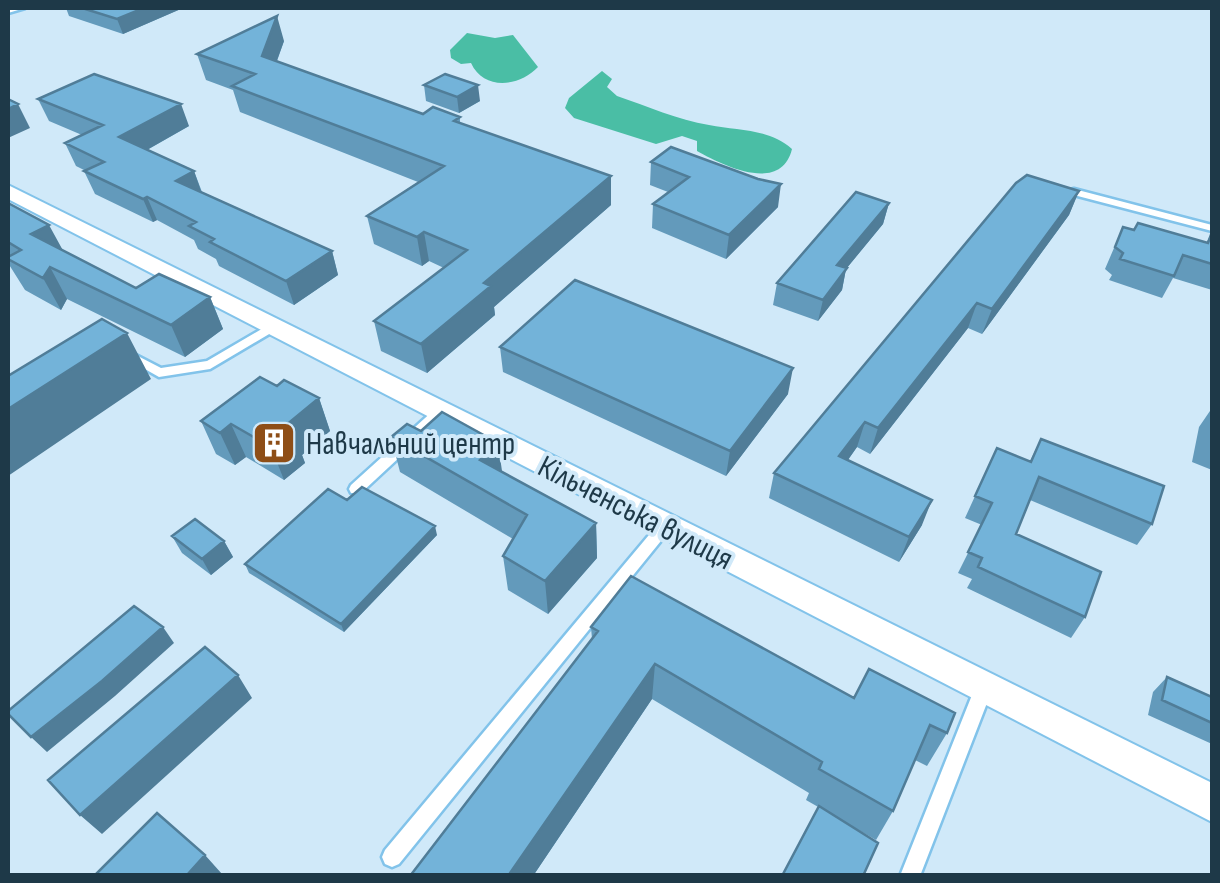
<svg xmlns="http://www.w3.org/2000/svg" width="1220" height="883" font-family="'Sofia Sans Condensed',sans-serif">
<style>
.water{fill:#4abea5}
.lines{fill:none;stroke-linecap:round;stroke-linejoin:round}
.service-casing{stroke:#82c3ea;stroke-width:5}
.minor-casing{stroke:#82c3ea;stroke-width:4}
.service{fill:#fff;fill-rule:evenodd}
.minor{fill:#fff;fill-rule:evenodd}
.wall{fill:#639abb}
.shaded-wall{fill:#507d98}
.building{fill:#73b3d9;stroke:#507d98;stroke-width:2.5}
.labels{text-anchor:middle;stroke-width:8;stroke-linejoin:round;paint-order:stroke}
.poi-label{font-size:32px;fill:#1e3948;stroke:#d0e9f9;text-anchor:start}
.street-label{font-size:32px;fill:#1e3948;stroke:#d0e9f9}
</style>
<rect width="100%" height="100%" fill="#d0e9f9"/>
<path class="water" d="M467,33L495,38L513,35L538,67C519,87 484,91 471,63L461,64L451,58L450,50Z
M602,71L612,79L607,87L617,96C647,106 678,120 709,125C738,131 768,128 792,149C781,194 724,166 697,151V141L682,136L656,144L574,118L565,108L569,98Z"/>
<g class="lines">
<g class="service-casing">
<path id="service" d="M13,8H25L8,13V9Z
M1074,189L1212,225V231L1070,194V190Z
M272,323L276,324L278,327L276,330L210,369L159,377L122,356L128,352L132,353L161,368L207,361Z
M440,407L447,412L445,415L361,493H351L349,489L351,485L435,409Z
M664,521L669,523L671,527L669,531L399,864L392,867L385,864L382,857L385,850L659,523Z
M983,682L989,684L992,690L920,876H900L974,690L977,684Z"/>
</g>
<g class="minor-casing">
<path id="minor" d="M8,185L1212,783V822L8,199Z"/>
</g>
<use href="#service" class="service"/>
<use href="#minor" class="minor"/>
</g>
<path class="wall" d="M66,8H183L123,34L69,16Z
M284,41L277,61L423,114L460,117V123L611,176V205L494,307L495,315L427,373L381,351L374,321L444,268L429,261L422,266L374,244L367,216L418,182L240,112L233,90L206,80L197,54Z
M424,85L480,101L459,113L426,101Z
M38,99L189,126L147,150L194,171L202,192L332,251L338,275L294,305L219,266L216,259L198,249L194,240L157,220L153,222L95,194L84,171H86L76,166L65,143L82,135L49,121Z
M651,162L758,179L778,207L726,259L652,228L653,204L668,192L650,185Z
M1079,191L1069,215L982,334L968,328L870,454L857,447L848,460L922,525L899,562L769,498L774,473Z
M8,203L63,251L136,288L210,297L223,329L185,357L67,299L61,310L25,290L8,263Z
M889,203L883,224L846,269L842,290L818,321L773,305L777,283Z
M1123,227L1206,243L1212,232V290L1173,278L1162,298L1109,280L1112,275L1105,269Z
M500,347L788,394L726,476L503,372Z
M277,386L319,398L330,431L302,455L305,463L284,480L246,457L235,465L216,454L201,421Z
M1212,408V470L1192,462L1199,427Z
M391,437L502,472L596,523L597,558L548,614L508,590L503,556L513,539L400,472Z
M1041,439L1152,524L1137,545L1030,500L1016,534L1085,617L1071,638L967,588L972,579L958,573L982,525L965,518L997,448L1030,461Z
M347,500L437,535L344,632L249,573L245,564Z
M172,536L224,541L233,557L211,575L182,553Z
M591,627L854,698L869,669L947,733L927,766L915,760L893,811L876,840L806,800L809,793L652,699L533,876H410L592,639Z
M1167,677L1212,697V744L1148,715L1153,692Z"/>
<path class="shaded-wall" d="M144,8H183L123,34L117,19Z
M277,16L284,41L269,82L262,56Z
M478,85L480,101L459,113L457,97Z
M18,104L30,128L8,138V109Z
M181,104L189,126L129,160L119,137Z
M194,171L202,194L176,181Z
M611,176V205L494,307L495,315L427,373L421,344L484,283Z
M781,184L778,207L726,259L729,235Z
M1079,191L1069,215L982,334L992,309Z
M147,197L157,220L153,222L143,199Z
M889,203L883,224L846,269L842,290L818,321L823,300L837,265Z
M49,225L66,256L31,234Z
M424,232L429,261L422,266L417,237Z
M332,251L338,275L294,305L286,281Z
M50,267L67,299L61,310L43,278Z
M210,297L223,329L185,357L171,325Z
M977,303L968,328L870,454L878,428Z
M127,333L151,379L8,476V409Z
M793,368L788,394L726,476L730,451Z
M319,398L330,431L302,455L305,463L284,480L271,447L285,426Z
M865,422L857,447L832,482L839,456Z
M231,424L246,457L235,465L220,433Z
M498,443L503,478L480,460Z
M932,500L922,525L899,562L909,537Z
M596,523L597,558L548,614L545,581Z
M435,526L437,535L344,632L341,624Z
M224,541L233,557L211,575L202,559Z
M163,627L174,643L115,696L47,752L31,737Z
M655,664L652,699L533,876H508Z
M238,675L252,698L102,834L80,815Z
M205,855L222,874L221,876H186Z"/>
<path class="building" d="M82,8H144L117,19Z
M277,16L262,56L423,114L433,107L460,117L454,121L611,176L484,283L491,286L421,344L374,321L467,250L424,232L417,237L367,216L444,166L232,86L255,74L197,54Z
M94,74L181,104L119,137L194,171L176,181L332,251L286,281L210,242L214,239L189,226L196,222L147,197L143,199L84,171L104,162L65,143L103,125L38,99Z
M445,74L478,85L457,97L424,85Z
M8,99L18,104L8,109Z
M671,147L758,179L781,184L729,235L653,204L689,177L651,162Z
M1027,175L1079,191L992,309L977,303L878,428L865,422L839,456L932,500L909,537L774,473L1016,183Z
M856,192L889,203L837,265L847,268L823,300L777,283Z
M8,203L49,225L31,234L136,288L159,274L210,297L171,325L50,267L43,278L8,259V257L21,250L8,242Z
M1138,223L1208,243L1212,232V264L1183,255L1174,276L1120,259L1123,253L1115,247L1123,227L1134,230Z
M575,280L793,368L730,451L500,347Z
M102,319L127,333L8,409V376Z
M260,377L277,386L284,380L319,398L285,426L293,430L271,447L231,424L220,433L201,421Z
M442,412L498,443L480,460L596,523L545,581L503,556L527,515L391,437L407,424L421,431Z
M1041,439L1164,486L1152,524L1039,477L1016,534L1101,572L1085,617L978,567L982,558L968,552L992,503L975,496L997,448L1031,462Z
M362,487L435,526L341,624L245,564L328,489L347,500Z
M195,519L224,541L202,559L172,536Z
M631,576L854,698L869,669L955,713L947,733L930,725L893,811L819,769L822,762L655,664L508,876H410L598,631L591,627Z
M134,606L163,627L102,681L31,737L8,714V711Z
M205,647L238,675L80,815L48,780Z
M1167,677L1212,697V723L1162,700Z
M819,806L878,843L863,876H782Z
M157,813L205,855L186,876H94Z"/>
<defs>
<g id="building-square" transform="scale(2.25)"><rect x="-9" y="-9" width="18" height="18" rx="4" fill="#8e4e17" stroke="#d0e9f9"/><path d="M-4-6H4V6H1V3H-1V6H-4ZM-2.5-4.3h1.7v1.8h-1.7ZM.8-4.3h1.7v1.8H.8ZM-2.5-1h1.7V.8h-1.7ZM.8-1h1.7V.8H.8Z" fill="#fff"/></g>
</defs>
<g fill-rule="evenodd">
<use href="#building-square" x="274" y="443"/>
</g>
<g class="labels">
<g class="poi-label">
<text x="306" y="454">Навчальний центр</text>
</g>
<g class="street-label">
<text transform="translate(636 512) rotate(27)" y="11">Кільченська вулиця</text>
</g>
</g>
<rect width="1220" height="883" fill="none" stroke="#1e3948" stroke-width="20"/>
</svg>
